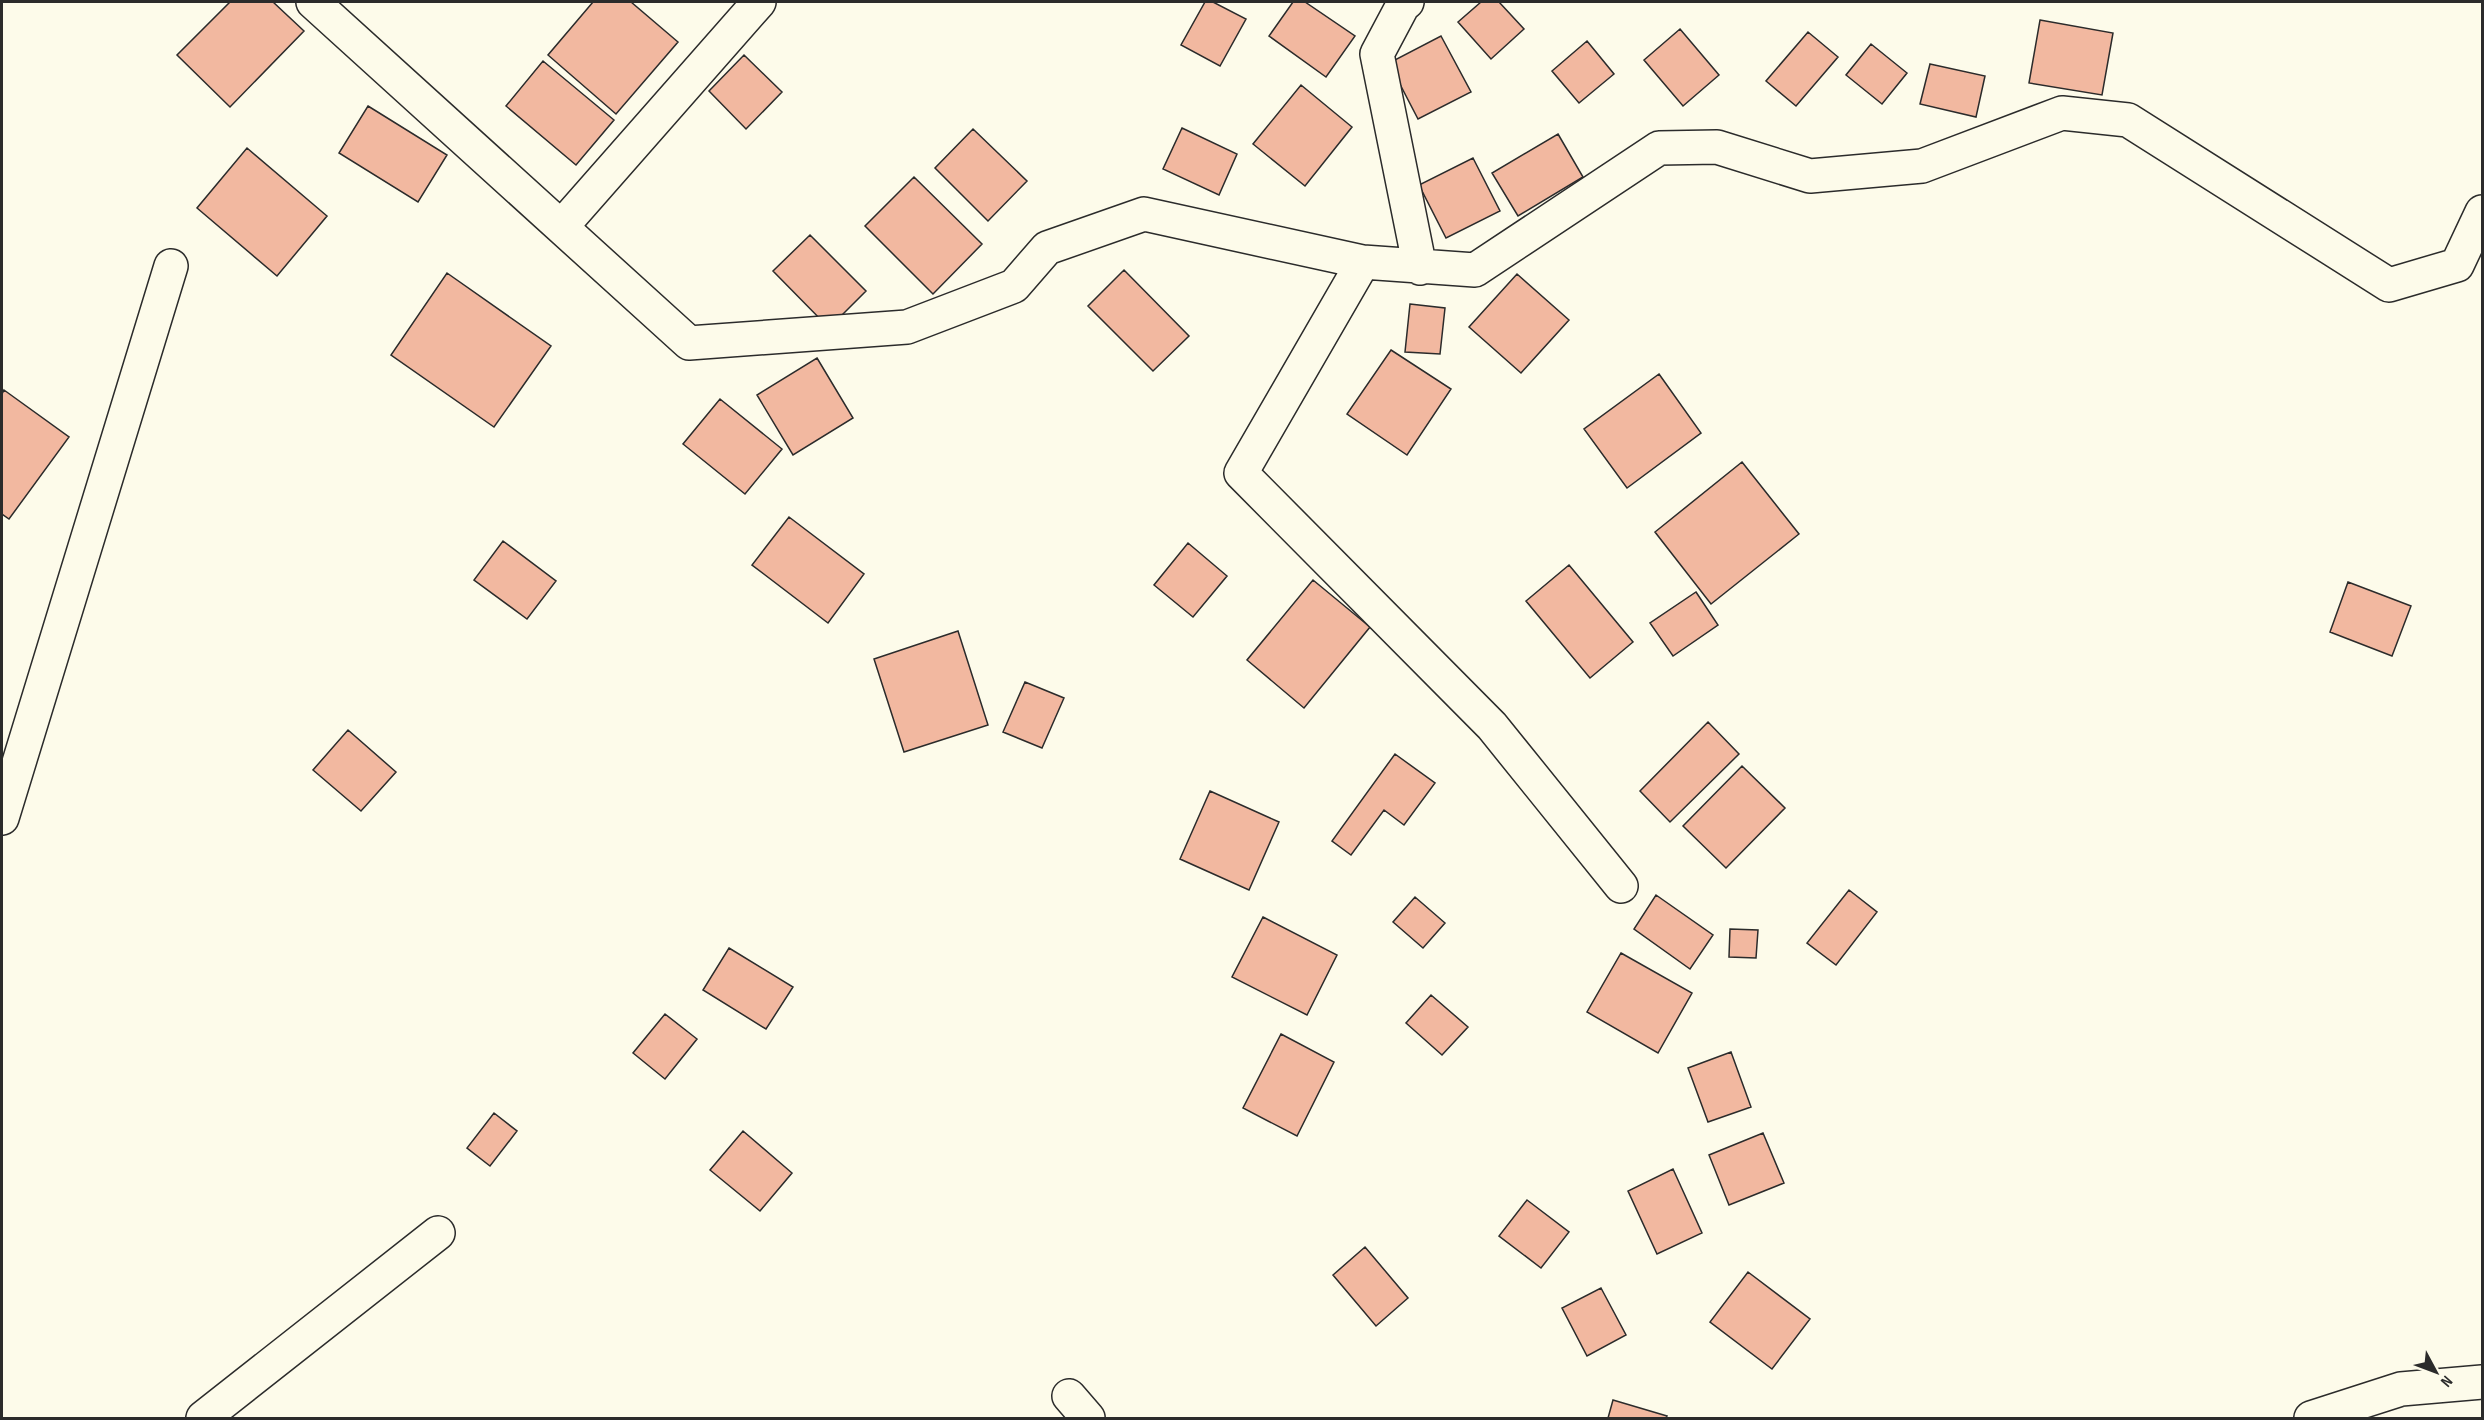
<svg xmlns="http://www.w3.org/2000/svg" width="2484" height="1420" font-family="'Sofia Sans Condensed',sans-serif">
<style>
.building{fill:#f2b8a0;stroke:#2b2b2b;stroke-width:1.5}
.lines{fill:none;stroke-linecap:round;stroke-linejoin:round}
.minor-casing{stroke:#2b2b2b;stroke-width:36}
.minor{stroke:#fdfbea;stroke-width:33}
</style>
<rect width="100%" height="100%" fill="#fdfbea"/>
<path class="building" d="M230,2H273L304,31L230,107L177,55Z
M593,2H631L678,42L616,114L548,55Z
M1205,2H1213L1246,19L1220,66L1181,45Z
M1293,2H1305L1355,36L1326,77L1269,36Z
M1481,2H1499L1524,29L1491,59L1458,22Z
M2040,20L2113,33L2102,95L2029,83Z
M1680,29L1719,75L1683,106L1644,60Z
M1808,32L1838,57L1796,106L1766,81Z
M1441,36L1471,92L1418,119L1389,63Z
M1587,41L1614,74L1579,103L1552,71Z
M1871,44L1907,73L1882,104L1846,75Z
M744,55L782,92L746,129L709,91Z
M543,61L614,120L576,165L506,106Z
M1930,64L1985,76L1976,117L1920,104Z
M1301,85L1352,127L1305,186L1253,144Z
M368,106L447,155L418,202L339,153Z
M1182,128L1237,154L1219,195L1163,169Z
M973,129L1027,181L988,221L935,168Z
M1558,134L1583,177L1518,216L1492,173Z
M247,148L327,216L277,276L197,208Z
M1473,158L1500,211L1446,238L1419,185Z
M914,177L982,244L933,294L865,226Z
M810,235L866,291L829,328L773,271Z
M1124,270L1189,336L1153,371L1088,306Z
M447,273L551,346L494,427L391,355Z
M1517,274L1569,320L1521,373L1469,327Z
M1410,304L1445,308L1440,354L1405,352Z
M1391,350L1451,389L1407,455L1347,414Z
M817,358L853,418L793,455L757,395Z
M1659,374L1701,433L1627,488L1584,429Z
M4,390L69,437L9,519L2,514V394Z
M720,399L782,449L745,494L683,444Z
M1742,462L1799,534L1711,604L1655,532Z
M789,517L864,574L828,623L752,565Z
M503,541L556,581L527,619L474,580Z
M1188,543L1227,576L1193,617L1154,585Z
M1569,565L1633,642L1590,678L1526,601Z
M1313,580L1370,627L1304,708L1247,660Z
M2348,582L2411,606L2392,656L2330,632Z
M1696,592L1718,625L1673,656L1650,623Z
M958,631L988,725L904,752L874,659Z
M1025,682L1064,698L1042,748L1003,732Z
M1708,722L1739,754L1670,822L1640,791Z
M348,730L396,772L361,811L313,770Z
M1395,754L1435,783L1404,825L1384,810L1351,855L1332,841Z
M1742,766L1785,808L1726,868L1683,826Z
M1210,791L1279,822L1249,890L1180,859Z
M1849,890L1877,912L1836,965L1807,943Z
M1656,895L1713,935L1690,969L1634,929Z
M1415,897L1445,923L1423,948L1393,922Z
M1263,917L1337,955L1307,1015L1232,977Z
M1730,929L1758,930L1756,958L1729,957Z
M729,948L793,987L766,1029L703,990Z
M1621,953L1692,993L1658,1053L1587,1012Z
M1431,995L1468,1027L1442,1055L1406,1023Z
M665,1014L697,1039L665,1079L633,1053Z
M1281,1034L1334,1062L1297,1136L1243,1108Z
M1731,1052L1751,1107L1708,1122L1688,1068Z
M494,1113L517,1131L490,1166L467,1148Z
M743,1131L792,1173L760,1211L710,1170Z
M1763,1133L1784,1183L1729,1205L1709,1155Z
M1673,1169L1702,1233L1657,1254L1628,1191Z
M1527,1200L1569,1232L1541,1268L1499,1236Z
M1365,1247L1408,1298L1376,1326L1333,1275Z
M1748,1272L1810,1319L1772,1369L1710,1322Z
M1601,1288L1626,1335L1587,1356L1562,1308Z
M1613,1400L1667,1416L1666,1418H1608Z"/>
<g class="lines">
<g class="minor-casing">
<path id="minor" d="M313,2L689,343L907,327L1014,286L1047,248L1144,214L1363,262L1475,270L1659,148L1717,147L1810,176L1922,166L2062,113L2128,120L2389,285L2457,265L2482,212
M1407,2L1403,5L1377,54L1420,268
M562,226L759,2
M1363,262L1241,473L1492,726L1621,886
M2,818L171,266
M1069,1396L1088,1418
M203,1418L438,1233
M2311,1418L2401,1389L2482,1382"/>
</g>
<use href="#minor" class="minor"/>
</g>
<rect width="2484" height="1420" fill="none" stroke="#2b2b2b" stroke-width="6"/>
<g transform="translate(2436 1372) rotate(131)" stroke="#fdfbea" stroke-width="4.5" paint-order="stroke">
<path d="M0-4.5L10 22L0 15L-10 22Z" fill="#2b2b2b"/>
<text y="-9" font-size="16" font-weight="bold" text-anchor="middle" fill="#2b2b2b">N</text>
</g>
</svg>
